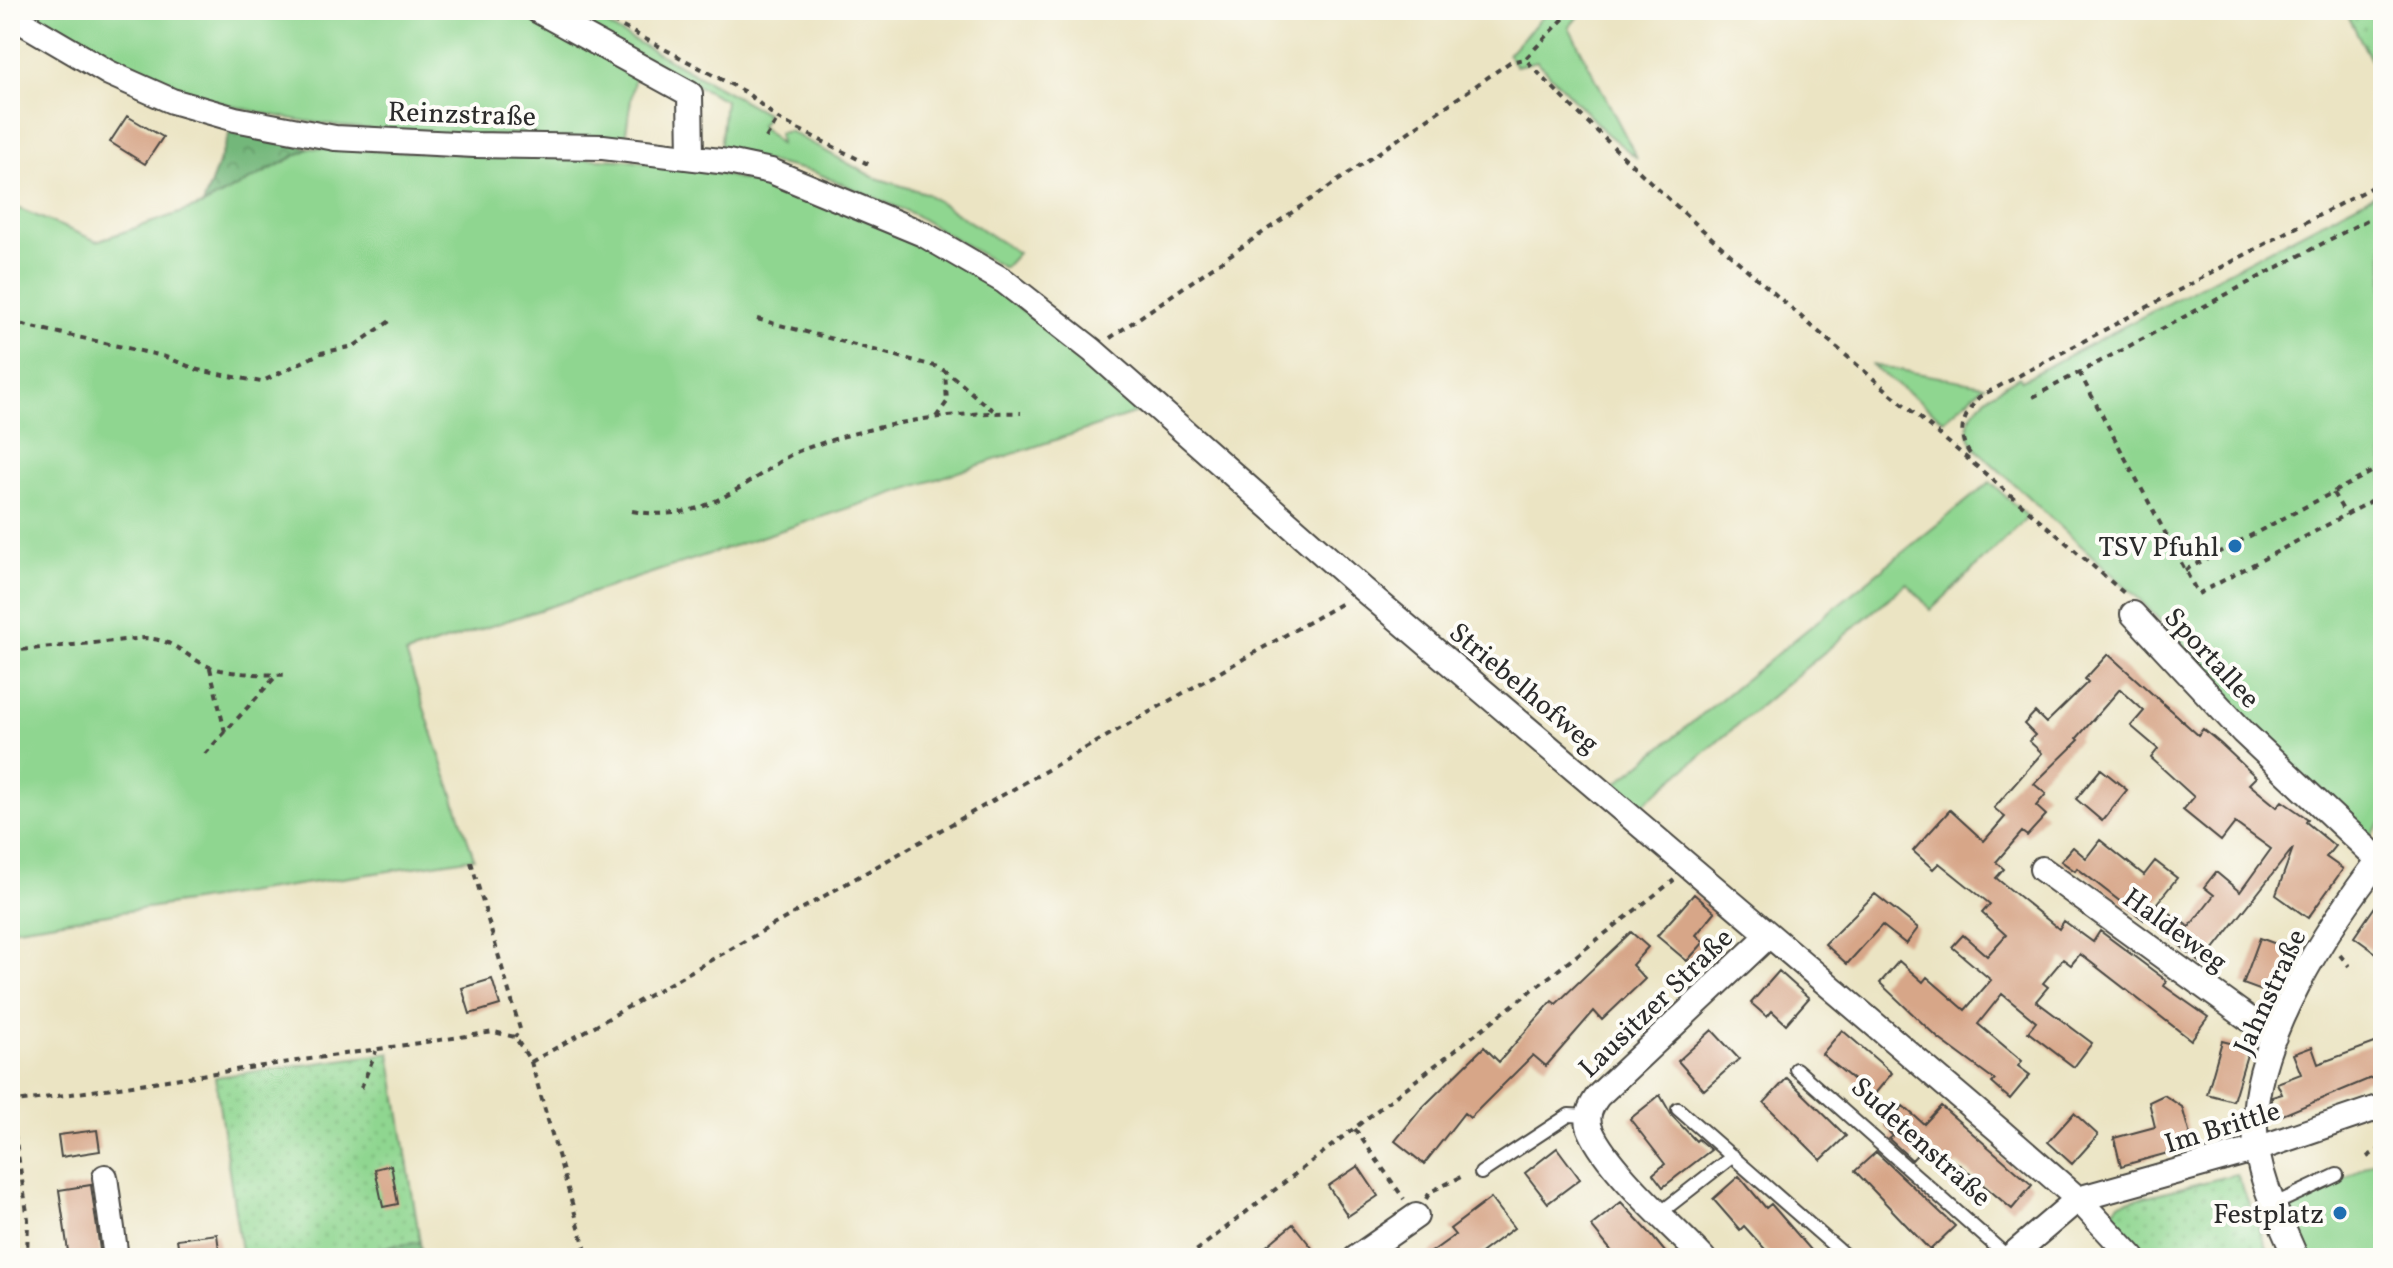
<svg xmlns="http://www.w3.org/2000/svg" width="2393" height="1268" font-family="Vollkorn,serif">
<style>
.grass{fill:#8fd690;stroke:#5d805e;stroke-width:2}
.forest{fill:url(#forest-crowns);stroke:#4f7152;stroke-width:2}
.park{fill:url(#park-dots);stroke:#5d805e;stroke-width:2}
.building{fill:#d7a688}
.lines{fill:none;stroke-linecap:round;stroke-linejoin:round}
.lane-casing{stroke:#484742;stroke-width:16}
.street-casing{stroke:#484742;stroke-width:28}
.path{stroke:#484742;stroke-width:4;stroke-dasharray:6 6;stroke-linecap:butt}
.lane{stroke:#fff;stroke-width:12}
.street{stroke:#fff;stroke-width:24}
.poi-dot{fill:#1f6fb2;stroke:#fdfcf7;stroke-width:3}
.labels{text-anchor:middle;stroke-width:8;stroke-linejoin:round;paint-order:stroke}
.street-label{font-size:28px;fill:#2b2b2b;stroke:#fdfcf7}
.poi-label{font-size:28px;fill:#2b2b2b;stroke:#fdfcf7;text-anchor:end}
</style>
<defs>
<pattern id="forest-crowns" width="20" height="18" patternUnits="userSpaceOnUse" patternTransform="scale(2)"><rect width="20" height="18" fill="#73b77a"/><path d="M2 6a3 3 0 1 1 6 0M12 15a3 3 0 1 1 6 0" fill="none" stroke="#5f9564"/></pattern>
<pattern id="park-dots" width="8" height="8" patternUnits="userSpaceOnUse" patternTransform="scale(2)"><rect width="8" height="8" fill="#8fd690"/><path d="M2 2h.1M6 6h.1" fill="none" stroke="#7cb87c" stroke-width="1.8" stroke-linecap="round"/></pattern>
</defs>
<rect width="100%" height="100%" fill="#fdfcf7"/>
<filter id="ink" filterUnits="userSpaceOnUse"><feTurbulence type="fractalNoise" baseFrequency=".0125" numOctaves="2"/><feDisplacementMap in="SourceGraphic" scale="16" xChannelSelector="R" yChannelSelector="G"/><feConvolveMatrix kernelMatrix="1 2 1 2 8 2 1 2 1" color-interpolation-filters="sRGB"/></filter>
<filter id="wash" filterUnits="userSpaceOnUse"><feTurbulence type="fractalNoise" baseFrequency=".006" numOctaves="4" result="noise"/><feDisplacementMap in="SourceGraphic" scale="32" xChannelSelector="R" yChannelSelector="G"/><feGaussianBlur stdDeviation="1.8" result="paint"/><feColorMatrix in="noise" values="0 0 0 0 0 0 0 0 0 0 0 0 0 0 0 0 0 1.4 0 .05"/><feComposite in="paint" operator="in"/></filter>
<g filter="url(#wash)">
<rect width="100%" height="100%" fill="#ebe4c3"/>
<path class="grass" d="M27,10H514L635,73L625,139C481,135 328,140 189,93C132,74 77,41 27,10Z
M551,10H579L766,113L765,121L760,125L780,144L779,133L789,131L873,177L925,193L1018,253L1004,268L913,214L814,172L720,151L725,100Z
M1549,10H1584L1569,27L1637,158L1606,133L1537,61L1516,66L1508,54Z
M310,148L626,160L725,175L823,202L921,243L998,291L1149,409L406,654L474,858L10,929V205L97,241L203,205Z
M2383,190V820L2369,838L2189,667L2181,642L2139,599L1976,449C1950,414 1993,393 2019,376L2022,380Z
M1871,365L1985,385L1944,420Z
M1990,482L2028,517L1931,610L1907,583L1637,809L1612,787Z
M2383,1156V1258H2311L2288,1212Z"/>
<path class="forest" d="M230,132L310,148L203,205Z
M420,1242L422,1258H310Z"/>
<path class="park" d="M2345,10H2383V83Z
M390,1053L420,1242L310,1258H242L215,1077Z
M2237,1174L2271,1258H2150L2109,1215L2119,1203Z"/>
<g id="blocks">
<path class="building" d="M127,116L163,137L145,164L110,142Z
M2108,654L2198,735L2203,729L2221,744L2256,777L2249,784L2277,807L2282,801L2308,819L2306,822L2335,846L2326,857L2343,869L2308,918L2276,895L2293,848L2202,964L2146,917L2144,920L2077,868L2075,871L2061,861L2073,847L2086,858L2100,840L2144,875L2155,861L2177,878L2157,903L2189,927L2214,895L2204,887L2216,872L2240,892L2271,849L2235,823L2221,841L2183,810L2194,797L2151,758L2158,749L2131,726L2144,711L2120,689L2077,738L2079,740L2034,784L2046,794L2036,806L2046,815L2027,836L2022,832L1996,862L2004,869L1996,878L2059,929L2064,921L2093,942L2100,931L2167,981L2164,986L2208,1017L2191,1040L2080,954L2071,965L2063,959L2043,983L2048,987L2036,1001L2092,1043L2074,1067L2028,1032L2036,1022L2002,994L1978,1024L2022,1061L2018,1066L2030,1075L2010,1099L1992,1083L1995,1080L1938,1038L1880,983L1899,961L1923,982L1927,977L1965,1010L1991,980L1952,947L1963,935L1987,956L2006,935L1982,913L1990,904L1939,863L1933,869L1913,851L1950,810L1984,841L2005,817L1994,808L2042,753L2029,741L2035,735L2024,724L2035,712L2046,723L2088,682L2085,679Z
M2101,769L2127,790L2102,821L2076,799Z
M1694,894L1715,912L1696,935L1704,942L1687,961L1657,936Z
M1875,894L1918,928L1906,944L1882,925L1847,964L1825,944Z
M2383,895V958L2354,937Z
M1631,932L1648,947L1632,965L1645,979L1602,1020L1594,1011L1546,1066L1533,1055L1470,1118L1464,1113L1424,1164L1395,1141L1420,1110L1484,1047L1499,1062L1552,1001L1556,1004Z
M2260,938L2290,949L2273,995L2243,984Z
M1779,971L1809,998L1786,1024L1772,1011L1767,1017L1751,1003Z
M492,979L500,1005L470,1014L462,988Z
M1712,1030L1739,1059L1704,1090L1678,1061Z
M1842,1030L1892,1073L1873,1096L1822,1054Z
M2383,1040V1073L2278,1117L2272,1103V1097L2282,1094L2277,1083L2301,1074L2293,1054L2312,1047L2318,1064Z
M2222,1041L2249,1048L2233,1101L2207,1094Z
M1787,1078L1846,1136L1821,1160L1764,1103Z
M1660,1095L1672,1116L1696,1141L1698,1139L1711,1150L1663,1187L1653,1174L1665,1164L1630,1119Z
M2164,1095L2182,1107L2193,1146L2121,1166L2114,1138L2155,1127L2149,1102Z
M1903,1106L1924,1124L1941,1106L2032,1185L2012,1209L1957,1163L1952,1169L1926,1145L1912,1160L1889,1139L1893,1136L1884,1127Z
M2074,1113L2098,1135L2072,1164L2048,1142Z
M97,1130L100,1151L61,1157L58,1135Z
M1557,1148L1580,1179L1548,1203L1525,1173Z
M1876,1152L1955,1226L1930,1250L1855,1171Z
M391,1165L398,1204L383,1207L375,1169Z
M1358,1166L1378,1196L1348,1216L1328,1186Z
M1739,1176L1766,1208L1771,1204L1818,1258H1773L1744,1226L1740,1230L1713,1199Z
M91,1185L101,1257L69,1258L59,1190Z
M1491,1198L1514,1228L1474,1258H1423L1455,1235L1450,1229Z
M1621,1202L1648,1231L1670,1258H1617L1591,1226Z
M1293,1224L1313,1249L1302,1258H1273L1264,1248Z
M217,1234L220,1258H180L177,1239Z"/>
</g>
</g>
<g filter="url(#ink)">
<use href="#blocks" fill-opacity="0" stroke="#484742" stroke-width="2"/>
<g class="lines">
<g class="lane-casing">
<path id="lane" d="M1796,1069L2009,1258
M1678,1109L1848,1258
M1481,1173L1569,1115L1588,1116
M2273,1205L2337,1175
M1660,1213L1733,1156"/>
</g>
<g class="street-casing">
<path id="street" d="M537,10L690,94L691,156
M10,15L109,73L172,101L235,119L335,138L475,145L603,147L728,162L771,171L923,234L1004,281L1092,350L1364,590L2000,1131L2078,1199L2133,1258
M2133,614L2243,732L2379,860
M2042,869L2274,1037
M105,1177L116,1258
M1356,1258L1416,1216
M1703,1258C1672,1225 1608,1170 1591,1131C1585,1118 1590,1107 1598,1096L1769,935
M2009,1258L2078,1199L2257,1149L2383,1106
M2296,1258C2279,1218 2256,1174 2255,1130C2251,1041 2330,923 2383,855"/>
</g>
<path class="path" d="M591,10L747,93L778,119L872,166
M1572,10L1525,59C1711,252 1924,417 2125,594
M766,138L778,119
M757,319L938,367C960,379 973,397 993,410
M10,322L163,356L198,370L261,382L321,353L354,346L390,321
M1110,338L1510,62L1525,59
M2079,372L2198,594L2383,495
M2033,397L2380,213L2383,215
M936,417L947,402L945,371
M1970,454C1955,433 1964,415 1979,397L2383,181
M2333,493L2346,515
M632,511C687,521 717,503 763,473C774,466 786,456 799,451C869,425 947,411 1021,413
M2185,570L2383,466
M10,651L145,638C178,640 186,659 213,668C237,675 263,674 288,675
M210,668L225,732
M205,754L278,674
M471,862L520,1029L515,1037
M2340,955L2349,966
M531,1062L1344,602
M361,1088L376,1051
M1355,1129L1404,1199
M2367,1157L2383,1147
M1426,1199L1430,1192L1465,1175
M27,1258L28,1219L10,1103L494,1032L515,1037L531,1062L588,1258
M1187,1258L1674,880"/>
<use href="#lane" class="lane"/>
<use href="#street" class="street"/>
</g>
</g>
<g class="poi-dot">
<circle cx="2235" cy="546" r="8"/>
<circle cx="2340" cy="1213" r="8"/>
</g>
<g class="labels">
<g class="street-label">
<text transform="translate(462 113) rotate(2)" y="10">Reinzstraße</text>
<text transform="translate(2213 657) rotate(47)" y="10">Sportallee</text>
<text transform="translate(1525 687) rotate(40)" y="10">Striebelhofweg</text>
<text transform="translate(2176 929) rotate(36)" y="10">Haldeweg</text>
<text transform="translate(2269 991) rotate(-65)" y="10">Jahnstraße</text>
<text transform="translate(1655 1002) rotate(-44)" y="10">Lausitzer Straße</text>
<text transform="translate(2222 1126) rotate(-17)" y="10">Im Brittle</text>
<text transform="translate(1922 1141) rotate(42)" y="10">Sudetenstraße</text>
</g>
<g class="poi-label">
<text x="2219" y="556">TSV Pfuhl</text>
<text x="2324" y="1223">Festplatz</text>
</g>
</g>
<rect width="2393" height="1268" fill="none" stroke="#fdfcf7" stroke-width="40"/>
</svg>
